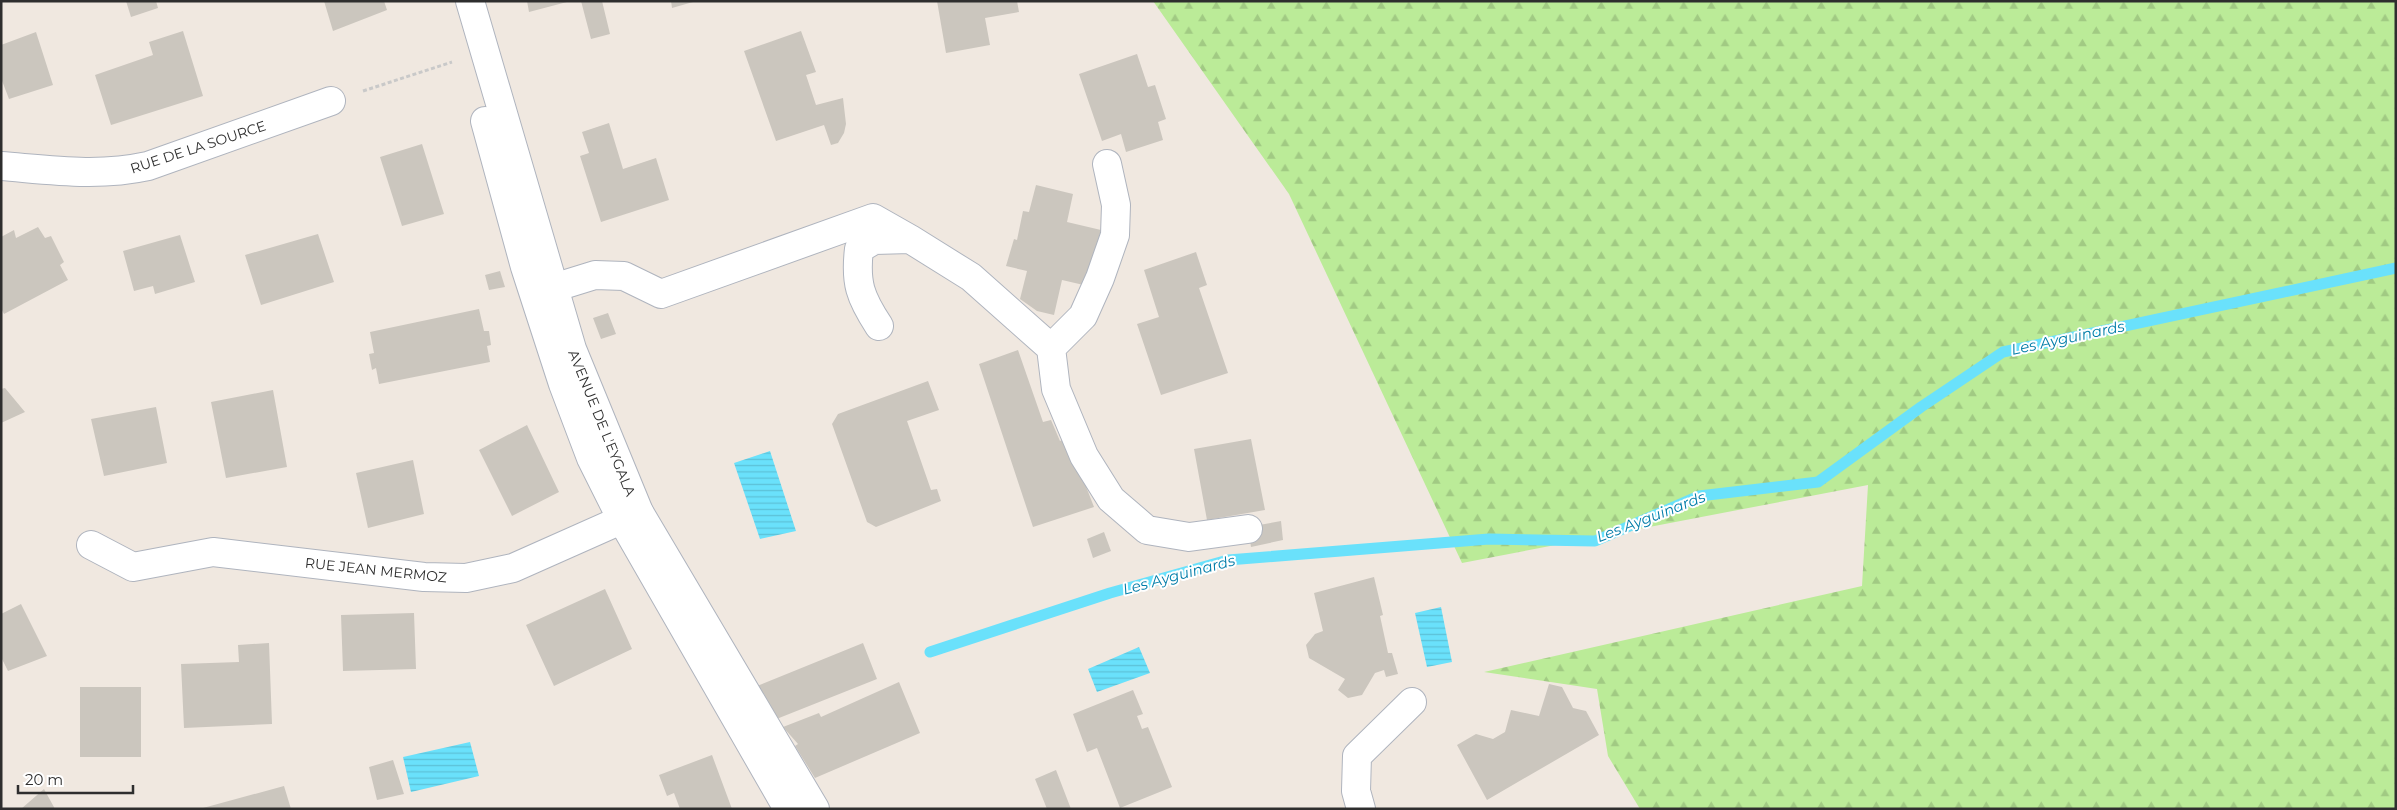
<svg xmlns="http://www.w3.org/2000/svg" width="2397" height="810" font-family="Montserrat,sans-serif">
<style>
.forest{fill:url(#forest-firs)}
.water{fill:url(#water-rules)}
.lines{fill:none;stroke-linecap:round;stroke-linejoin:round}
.stream{stroke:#6ae1fb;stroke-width:11}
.building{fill:#cbc6be}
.minor-casing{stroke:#afb4be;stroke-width:30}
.tertiary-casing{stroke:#afb4be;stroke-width:30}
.path{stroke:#c9c9c9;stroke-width:3;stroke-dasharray:4 2.5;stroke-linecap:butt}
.minor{stroke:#fff;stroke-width:28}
.tertiary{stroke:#fff;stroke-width:28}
.labels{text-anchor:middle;stroke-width:4;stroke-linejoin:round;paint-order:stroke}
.street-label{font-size:14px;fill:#2e2e2e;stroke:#fff}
.water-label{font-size:15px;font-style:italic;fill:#017ca8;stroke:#fff}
</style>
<defs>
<pattern id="forest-firs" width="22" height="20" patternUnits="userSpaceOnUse" patternTransform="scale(1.25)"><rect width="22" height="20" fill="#bbeb98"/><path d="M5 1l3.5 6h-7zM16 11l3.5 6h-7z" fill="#a1ca83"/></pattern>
<pattern id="water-rules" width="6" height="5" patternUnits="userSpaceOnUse" patternTransform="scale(1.25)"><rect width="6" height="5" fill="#6ae1fb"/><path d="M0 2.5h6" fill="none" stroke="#5cc1d7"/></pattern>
</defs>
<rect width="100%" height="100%" fill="#f0e8e0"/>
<path class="forest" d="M1153,1H2396V809H1640L1608,756L1597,689L1484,672L1862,586L1868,485L1462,563L1289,194Z"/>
<path class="water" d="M770,451L796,531L760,539L734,463Z
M1441,607L1452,662L1427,667L1415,613Z
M1139,647L1150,673L1097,692L1088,669Z
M470,742L479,776L411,792L403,757Z"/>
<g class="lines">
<path class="stream" d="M930,652L1110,593L1228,560L1489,539L1595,541L1699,496L1818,482L1921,407L2003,352L2396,268"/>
</g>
<path class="building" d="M126,1H156L158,8L131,17Z
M324,1H384L387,10L333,31Z
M527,1H567V2L529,12Z
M581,1H602L610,34L591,39Z
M671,1H692L693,2L672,8Z
M937,1H1017L1019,12L985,18L990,45L946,53Z
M183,31L203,96L111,125L95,75L153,55L149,42Z
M801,31L816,72L806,75L816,105L843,98L846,124L844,133L838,143L831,145L824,125L776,141L744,51Z
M36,32L53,85L9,99L1,78V45Z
M1137,54L1148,87L1155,85L1166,119L1158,122L1163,140L1126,152L1121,134L1102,141L1079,74Z
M609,123L623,169L656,158L669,200L601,222L580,156L589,153L582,132Z
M422,144L444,214L402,226L380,157Z
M1036,185L1073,194L1067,222L1101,230L1088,286L1062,280L1054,315L1037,311L1020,299L1027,271L1006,266L1014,239L1017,240L1023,211L1029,212Z
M38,227L45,238L51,236L64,262L60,265L68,280L4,314L1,308V237L14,230L16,238Z
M318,234L334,282L261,305L245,255Z
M180,235L195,282L155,294L153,286L134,291L123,251Z
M1196,252L1207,285L1199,288L1228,373L1161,395L1137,324L1159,317L1144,270Z
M500,271L505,287L489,290L485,275Z
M479,309L484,331H489L491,345L487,346L490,362L379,384L376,368L372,370L369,354L374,353L370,332Z
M608,313L616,334L601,339L593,318Z
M1018,350L1043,422L1051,420L1060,441L1067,438L1094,507L1033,527L979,364Z
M928,381L939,410L907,421L931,490L937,489L941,501L876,527L867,522L832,424L838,414Z
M5,388L25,412L1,423V389Z
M273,390L287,467L226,478L211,402Z
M156,407L167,463L104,476L91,419Z
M527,425L559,492L512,516L479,450Z
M1251,439L1265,510L1207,520L1194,449Z
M413,460L424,514L368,528L356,473Z
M1281,521L1283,540L1251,547L1248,527Z
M1104,532L1111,551L1093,558L1087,539Z
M1374,577L1383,615L1380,616L1388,653H1392L1398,674L1386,677L1384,670L1375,673L1362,695L1348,698L1338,690L1345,679L1309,658L1306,645L1315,634L1323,631L1314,593Z
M605,589L632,649L554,686L526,625Z
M21,604L47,656L8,671L1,657V614Z
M414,613L416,669L343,671L341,615Z
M269,643L272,724L184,728L181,664L239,662L238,645Z
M863,643L877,679L774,720L757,686Z
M899,682L920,733L815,778L795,746L798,744L783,727L819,713L821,717Z
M1549,684L1562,687L1573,708L1586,711L1599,735L1487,800L1457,745L1476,734L1493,739L1505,732L1511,710L1539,716Z
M80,687H141V757H80Z
M1133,690L1143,714L1137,716L1142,729L1148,727L1172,787L1120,808L1097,748L1087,752L1073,714Z
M712,755L732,809H680L674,793L667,796L659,775Z
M393,760L404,794L377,800L369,767Z
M1056,770L1071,809H1047L1035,779Z
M284,786L291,809H203V808Z
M44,789L55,809H21Z"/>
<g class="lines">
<g class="minor-casing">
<path id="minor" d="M1107,164L1116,205L1115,235L1100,278L1083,316L1051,348L1056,389L1084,456L1111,499L1147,530L1189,537L1248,529
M1,166C51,170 98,177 148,166L331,101
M553,288L595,275L624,276L661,294L873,218L910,239
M879,326C860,297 855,283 859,249L874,240L910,239L971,277L1051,348
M91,545L133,567L213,552L424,577L466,578L513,568L639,512
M1361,809L1356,791L1357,756L1412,702"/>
</g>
<g class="tertiary-casing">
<path id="tertiary" d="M470,1L572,349L639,512L815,809
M485,121L525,267L563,384L591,458L622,520L788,809"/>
</g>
<path class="path" d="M363,91L452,62"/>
<use href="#minor" class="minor"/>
<use href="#tertiary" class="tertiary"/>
</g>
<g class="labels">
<g class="street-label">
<text transform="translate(198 147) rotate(-18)" y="5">RUE DE LA SOURCE</text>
<text transform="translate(602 423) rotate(68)" y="5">AVENUE DE L'EYGALA</text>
<text transform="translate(376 570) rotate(6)" y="5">RUE JEAN MERMOZ</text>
</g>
<g class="water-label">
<text transform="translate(2068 338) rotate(-12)" y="5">Les Ayguinards</text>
<text transform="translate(1651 517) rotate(-21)" y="5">Les Ayguinards</text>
<text transform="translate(1179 575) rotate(-15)" y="5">Les Ayguinards</text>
</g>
</g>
<rect width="2397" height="810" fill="none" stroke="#2e2e2e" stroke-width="5"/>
<path d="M18 785v8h115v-8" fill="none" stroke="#2e2e2e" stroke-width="2.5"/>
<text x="25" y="785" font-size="15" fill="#2e2e2e" stroke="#ffffff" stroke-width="4" paint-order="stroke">20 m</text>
</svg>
